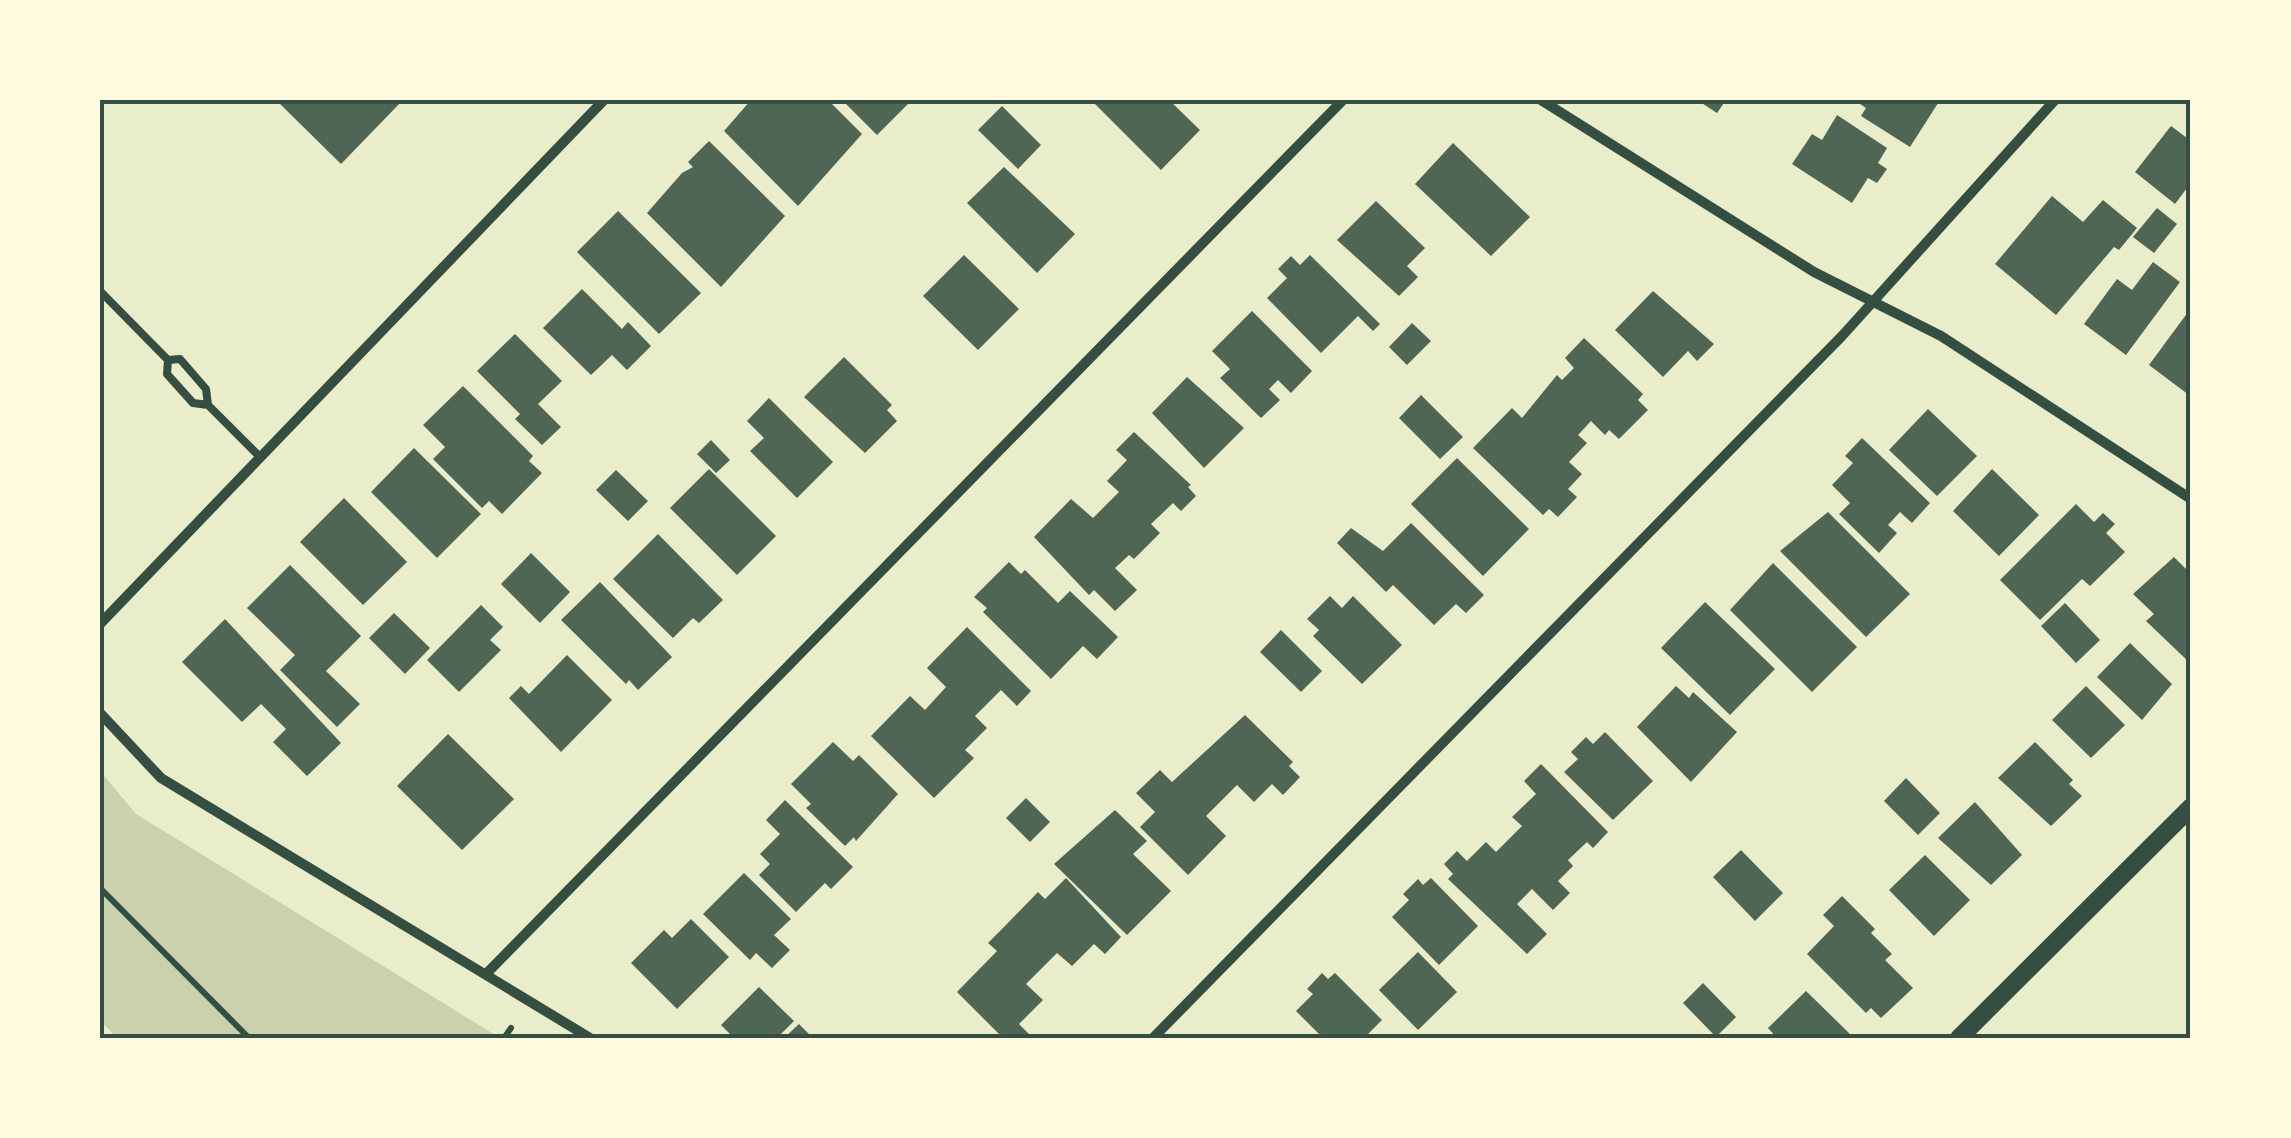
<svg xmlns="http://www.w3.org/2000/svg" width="2291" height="1138" font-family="'Exo 2',sans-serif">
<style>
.green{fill:#cad2ad}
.building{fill:#4f6655}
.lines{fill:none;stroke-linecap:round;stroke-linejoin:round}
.path{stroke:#344e41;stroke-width:6}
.service{stroke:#344e41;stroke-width:8}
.minor{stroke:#344e41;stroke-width:10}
.tertiary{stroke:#344e41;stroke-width:18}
.neatline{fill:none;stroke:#344e41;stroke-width:4}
</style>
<rect width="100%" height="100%" fill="#e9edc9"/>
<path class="green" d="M100,771L136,814L500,1038H117L100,1020Z"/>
<path class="building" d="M276,100H403L341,164Z
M751,100H828L862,134L798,206L724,131Z
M842,100H912L877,135Z
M1091,100H1169L1200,130L1161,170Z
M1697,100H1726L1717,113Z
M1854,100H1940L1910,147L1861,116L1866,108Z
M1002,106L1041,145L1018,169L978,130Z
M1837,115L1887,148L1878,163L1887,169L1877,183L1868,178L1852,203L1792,164L1812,134L1822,140Z
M2171,126L2191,141V191L2187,188L2175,204L2135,172Z
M709,141L785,216L721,287L647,213L682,173L693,167L688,162Z
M1453,143L1530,217L1491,256L1415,184Z
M1004,167L1075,234L1037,273L967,203Z
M2052,196L2083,222L2103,200L2137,228L2119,250L2114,247L2056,315L1995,264Z
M1376,201L1425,248L1407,266L1418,277L1399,296L1337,240Z
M2157,208L2177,224L2154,253L2133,237Z
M618,211L701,293L659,334L577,252Z
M964,255L1019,309L978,350L923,296Z
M1310,255L1380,324L1373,331L1358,316L1321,353L1267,298L1287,278L1278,269L1291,256L1300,265Z
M2153,262L2180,282L2126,355L2084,324L2117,279L2132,290Z
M582,289L622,329L628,322L651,346L627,370L612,355L591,375L543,328Z
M1653,291L1714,344L1697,361L1688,351L1663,377L1615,330Z
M2191,308V392L2189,395L2149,365Z
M1252,311L1312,371L1291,393L1278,380L1269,389L1280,400L1261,418L1220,378L1230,369L1212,351Z
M1412,323L1431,341L1407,365L1389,347Z
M515,334L562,381L538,404L561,427L542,445L515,419L520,414L477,371Z
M1584,338L1643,394L1638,400L1648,410L1619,439L1609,430L1605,435L1591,421L1578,435L1587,443L1569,462L1582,474L1568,489L1577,497L1558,517L1549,509L1543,515L1473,448L1512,408L1522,418L1557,375L1562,380L1574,368L1565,358Z
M844,357L892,405L887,410L897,421L865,453L804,397Z
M1187,377L1244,428L1204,468L1152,413Z
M463,386L533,456L529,461L542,473L502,514L489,501L482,508L433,459L445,447L423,425Z
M1421,395L1463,437L1440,459L1399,418Z
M769,398L833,462L797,498L750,451L764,438L747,421Z
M1928,409L1977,456L1937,496L1889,450Z
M1134,432L1191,485L1188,487L1196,496L1181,511L1173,503L1151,524L1160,533L1134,559L1129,555L1115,568L1137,590L1115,611L1094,590L1089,595L1034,537L1071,499L1093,518L1119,492L1107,481L1127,460L1116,450Z
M1862,438L1930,503L1912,523L1900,512L1888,525L1897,533L1879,553L1839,514L1850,503L1832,485L1853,463L1845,456Z
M711,440L730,460L716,473L697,454Z
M414,448L481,514L437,558L371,492Z
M1457,458L1529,529L1483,576L1411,504Z
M709,469L776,536L737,575L670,508Z
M1992,469L2039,515L1999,556L1953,511Z
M616,470L648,501L628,521L596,490Z
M344,498L407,562L363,605L300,542Z
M2076,504L2094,522L2103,513L2115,524L2106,533L2125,552L2090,586L2082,579L2040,620L2000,580Z
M1828,512L1910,594L1866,637L1780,551Z
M1411,523L1484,595L1466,613L1456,604L1434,625L1393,585L1386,592L1337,543L1351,528L1383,551Z
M658,534L723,600L699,623L693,618L673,638L613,579Z
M531,553L570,592L540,623L501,584Z
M2174,557L2191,574V664L2146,621L2154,614L2133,594Z
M1009,562L1021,574L1025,570L1058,603L1070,591L1118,637L1097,659L1083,646L1051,679L983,612L987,608L974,597Z
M1773,563L1857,647L1812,692L1730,610Z
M290,565L361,636L326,671L360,704L337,727L280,670L295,655L247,608Z
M600,582L672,657L638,690L629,680L626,684L561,620Z
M1330,596L1342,608L1353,596L1402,645L1362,684L1313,636L1319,630L1307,619Z
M1705,602L1775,669L1730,715L1661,648Z
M2065,603L2100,640L2076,663L2041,626Z
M481,605L503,627L490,640L501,650L459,692L427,660Z
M394,613L430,648L405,674L369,638Z
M225,619L341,743L307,776L273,742L286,729L261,704L242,722L182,662Z
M967,627L1031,691L1017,706L1001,690L975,716L987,728L965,750L974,758L934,798L871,736L910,696L925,710L946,687L927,668Z
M1281,630L1322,671L1301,692L1260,652Z
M2130,643L2172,684L2142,720L2097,677Z
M567,655L612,700L561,752L509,698L521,686L529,694Z
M1676,686L1689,698L1693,692L1737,732L1691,782L1637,727Z
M2086,686L2125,725L2091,758L2052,720Z
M1245,715L1293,762L1289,766L1300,777L1283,795L1272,784L1254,802L1237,785L1206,816L1226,836L1188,875L1140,827L1155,812L1136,793L1160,770L1172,782Z
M1605,732L1653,781L1613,820L1564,772L1578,759L1571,752L1586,737L1593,744Z
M448,734L514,799L462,850L397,786Z
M833,742L853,761L859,755L898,794L856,841L854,837L845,846L806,808L811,804L791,784Z
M2035,742L2073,780L2069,784L2082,796L2051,826L1998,778Z
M1541,764L1608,832L1593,848L1587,842L1568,860L1573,866L1558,881L1570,893L1553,910L1532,889L1517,904L1547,934L1527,954L1448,879L1453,874L1444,864L1457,851L1467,861L1486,842L1496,852L1522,826L1512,817L1536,794L1524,781Z
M1906,778L1940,813L1918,835L1884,801Z
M1026,798L1050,822L1030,842L1006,818Z
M785,800L853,867L831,889L825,883L796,912L759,875L770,864L760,854L780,834L766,820Z
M1975,802L2022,855L1991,885L1938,838Z
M1115,810L1147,841L1133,854L1171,891L1127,935L1054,864Z
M1741,850L1783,893L1755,921L1713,877Z
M1925,855L1970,900L1934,936L1889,890Z
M744,873L791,919L774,935L790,950L772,968L756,953L750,960L703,914Z
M1066,878L1121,937L1105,954L1094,944L1072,966L1057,953L1026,984L1043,1000L1019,1024L1033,1038H1003L957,992L997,951L988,943L1005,926L1038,892L1045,899Z
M1431,878L1478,926L1439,965L1392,917L1409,900L1403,894L1418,879L1423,885Z
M1842,896L1875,929L1871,933L1892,954L1885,960L1913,988L1881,1018L1871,1008L1866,1013L1807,954L1834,926L1823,915Z
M691,919L729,957L677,1009L631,963L664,930L672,938Z
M1418,952L1457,992L1418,1030L1379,990Z
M1322,973L1328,979L1335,973L1382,1020L1364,1038H1323L1296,1011L1313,994L1307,989Z
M1703,983L1736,1017L1716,1037L1683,1003Z
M759,987L794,1021L777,1038H734L721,1025Z
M1806,991L1849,1033L1850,1038H1777L1768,1028Z
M799,1024L813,1038H784Z"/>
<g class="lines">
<path class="path" d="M100,888L249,1038
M504,1038L511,1028"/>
<path class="service" d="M100,291L168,360L180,359L206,389L208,405L259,456
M168,360L167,374L193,403L208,405"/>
<path class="minor" d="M1541,100L1814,272L1941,336L2191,499
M100,624L604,100
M100,713L161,778L590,1038
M487,973L1343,100
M1153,1038L1842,336L2055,100"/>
<path class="tertiary" d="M1959,1038L2191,807"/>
</g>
<rect width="2291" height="1138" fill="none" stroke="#fefae0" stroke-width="205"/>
<rect x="102" y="102" width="2086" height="934" class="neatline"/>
</svg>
